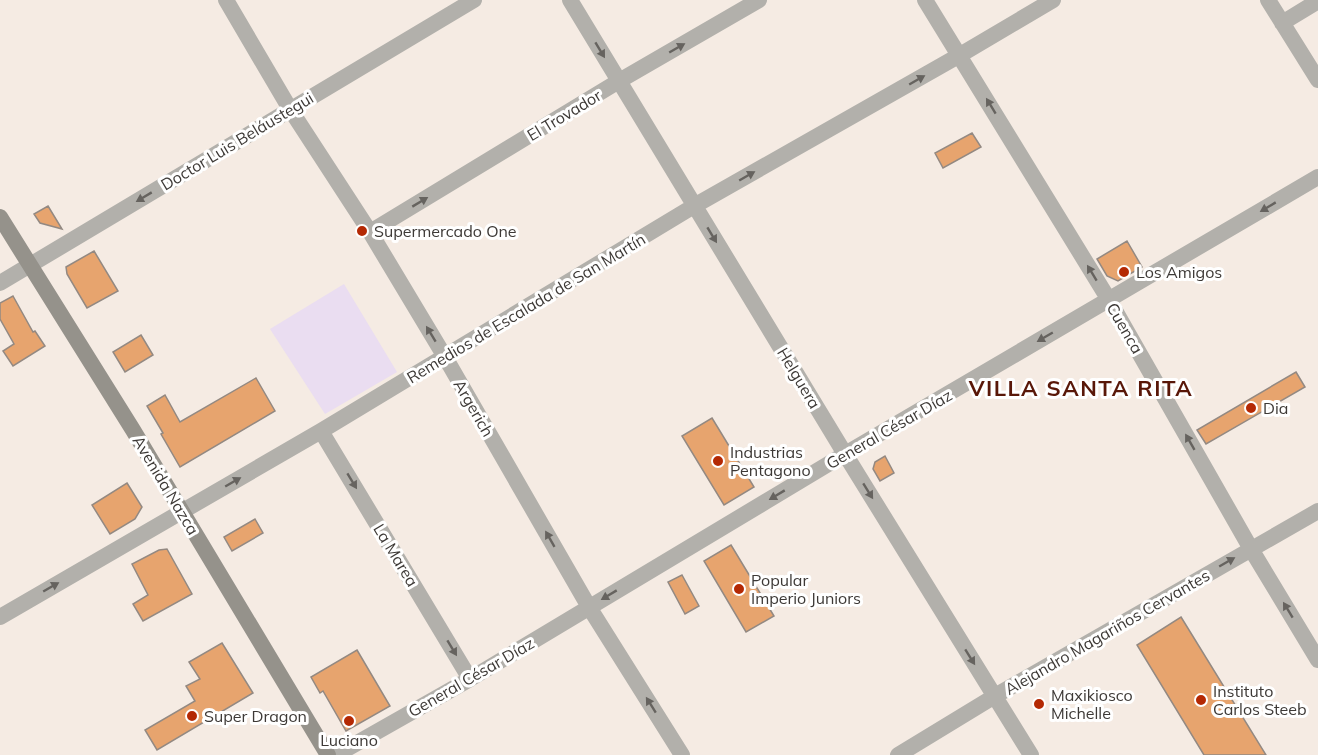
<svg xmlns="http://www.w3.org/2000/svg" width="1318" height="755" font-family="Mulish,sans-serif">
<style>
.education{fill:#eaddf1}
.building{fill:#e7a46e;stroke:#938982;stroke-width:1.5}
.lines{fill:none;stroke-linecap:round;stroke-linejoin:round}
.minor{stroke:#b2b0ab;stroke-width:16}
.secondary{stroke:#95928b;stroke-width:16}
.oneway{fill:#66635f}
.poi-dot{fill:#b42904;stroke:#fff;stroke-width:2}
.labels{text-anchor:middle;stroke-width:6;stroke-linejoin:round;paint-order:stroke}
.street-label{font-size:16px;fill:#3d3936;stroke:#fff}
.poi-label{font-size:16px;fill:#3d3936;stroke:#fff;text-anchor:start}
.district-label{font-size:22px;font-weight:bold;letter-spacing:1.5px;fill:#591708;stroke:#fff}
</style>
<rect width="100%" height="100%" fill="#f5ebe3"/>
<path class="education" d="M344,284L397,372L325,414L270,329Z"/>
<path class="building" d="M972,133L981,147L943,168L935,153Z
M48,206L62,229L40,223L34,214Z
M1127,241L1142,267L1118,281L1107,276L1097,259Z
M94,251L118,291L87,308L67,274L66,267Z
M13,296L33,332L35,331L45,346L13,366L3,351L14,344L0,319V303Z
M141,335L153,355L125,372L113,352Z
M1296,372L1305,387L1206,444L1197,430Z
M256,378L275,411L180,467L161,434L163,433L147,406L165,395L180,422Z
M712,418L754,487L724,505L682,436Z
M885,456L894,473L880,481L873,469L875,462Z
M127,483L142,507L135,519L110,534L92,505Z
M255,519L263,533L232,551L224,537Z
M731,545L774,616L746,632L704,561Z
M167,549L192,594L143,621L133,604L148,595L132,564L159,550Z
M682,575L699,606L685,614L668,582Z
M1181,617L1266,755H1204L1137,645Z
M222,643L253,693L157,750L145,730L195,701L186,686L200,679L189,662Z
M357,650L390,706L346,731L323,691L320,693L311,677Z"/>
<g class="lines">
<path class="minor" d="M226,0L290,109L370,232L445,357L589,607L682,755
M570,0L845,454L1031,755
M925,0L1109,300L1251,549L1318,660
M1268,0L1318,80
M1282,23L1318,1
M370,232L619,81L759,0
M0,283L474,0
M321,431L470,679
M0,617L321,431L694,206L960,55L1053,0
M336,755L470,679L845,454L1318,177
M898,755L995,696L1318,511"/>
<path class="secondary" d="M0,217L133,430L328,755"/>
</g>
<defs><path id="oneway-solid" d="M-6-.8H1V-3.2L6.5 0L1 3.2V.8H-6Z" transform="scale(1.5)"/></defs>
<g class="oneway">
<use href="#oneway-solid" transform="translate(677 48) rotate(-30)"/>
<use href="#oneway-solid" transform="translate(600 50) rotate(59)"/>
<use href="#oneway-solid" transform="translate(917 80) rotate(-30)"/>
<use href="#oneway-solid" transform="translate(991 106) rotate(-121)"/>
<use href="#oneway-solid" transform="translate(747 176) rotate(-30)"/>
<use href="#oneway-solid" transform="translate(144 197) rotate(149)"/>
<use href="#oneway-solid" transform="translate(420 202) rotate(-31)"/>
<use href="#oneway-solid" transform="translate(1268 207) rotate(149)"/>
<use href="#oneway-solid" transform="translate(712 235) rotate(59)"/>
<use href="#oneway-solid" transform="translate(1092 273) rotate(-121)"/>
<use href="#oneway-solid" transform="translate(431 334) rotate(-121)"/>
<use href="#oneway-solid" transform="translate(1045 337) rotate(150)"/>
<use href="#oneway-solid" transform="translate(1190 442) rotate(-120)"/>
<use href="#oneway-solid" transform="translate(352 481) rotate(59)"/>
<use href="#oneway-solid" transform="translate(233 482) rotate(-30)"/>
<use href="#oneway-solid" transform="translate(868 491) rotate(58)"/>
<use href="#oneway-solid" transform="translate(777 495) rotate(149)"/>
<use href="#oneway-solid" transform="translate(550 539) rotate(-120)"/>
<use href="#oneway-solid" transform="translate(1227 562) rotate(-30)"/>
<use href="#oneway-solid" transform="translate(51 587) rotate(-30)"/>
<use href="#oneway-solid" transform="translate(609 595) rotate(149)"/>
<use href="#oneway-solid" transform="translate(1288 610) rotate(-121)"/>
<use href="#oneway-solid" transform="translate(452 648) rotate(59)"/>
<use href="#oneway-solid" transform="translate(970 657) rotate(58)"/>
<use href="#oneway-solid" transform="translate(651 705) rotate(-122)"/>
</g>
<g class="poi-dot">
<circle cx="362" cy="231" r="6"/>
<circle cx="1124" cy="272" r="6"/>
<circle cx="1251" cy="408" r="6"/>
<circle cx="718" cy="461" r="6"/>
<circle cx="739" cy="589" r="6"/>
<circle cx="1201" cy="700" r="6"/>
<circle cx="1039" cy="704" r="6"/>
<circle cx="192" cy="716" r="6"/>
<circle cx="349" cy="721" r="6"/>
</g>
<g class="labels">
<g class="street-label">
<text transform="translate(564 115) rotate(-31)" y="6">El Trovador</text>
<text transform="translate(237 141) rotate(-31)" y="6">Doctor Luis Beláustegui</text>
<text transform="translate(526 308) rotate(-31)" y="6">Remedios de Escalada de San Martín</text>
<text transform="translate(1125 328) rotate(60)" y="6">Cuenca</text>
<text transform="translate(799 378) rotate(59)" y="6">Helguera</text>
<text transform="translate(474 408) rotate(60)" y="6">Argerich</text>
<text transform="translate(889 429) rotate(-30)" y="6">General César Díaz</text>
<text transform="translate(166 485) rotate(59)" y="6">Avenida Nazca</text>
<text transform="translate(396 555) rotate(59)" y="6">La Marea</text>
<text transform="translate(1107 632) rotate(-30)" y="6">Alejandro Magariños Cervantes</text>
<text transform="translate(471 677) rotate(-30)" y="6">General César Díaz</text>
</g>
<g class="poi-label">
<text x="374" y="237">Supermercado One</text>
<text x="1136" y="278">Los Amigos</text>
<text x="1263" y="414">Dia</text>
<text x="730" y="458">Industrias<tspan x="730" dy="18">Pentagono</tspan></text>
<text x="751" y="586">Popular<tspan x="751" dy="18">Imperio Juniors</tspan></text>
<text x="1213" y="697">Instituto<tspan x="1213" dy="18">Carlos Steeb</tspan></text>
<text x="1051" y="701">Maxikiosco<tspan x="1051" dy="18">Michelle</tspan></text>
<text x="204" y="722">Super Dragon</text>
<text x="349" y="746" text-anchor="middle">Luciano</text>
</g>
<g class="district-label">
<text x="1081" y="396">VILLA SANTA RITA</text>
</g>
</g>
</svg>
